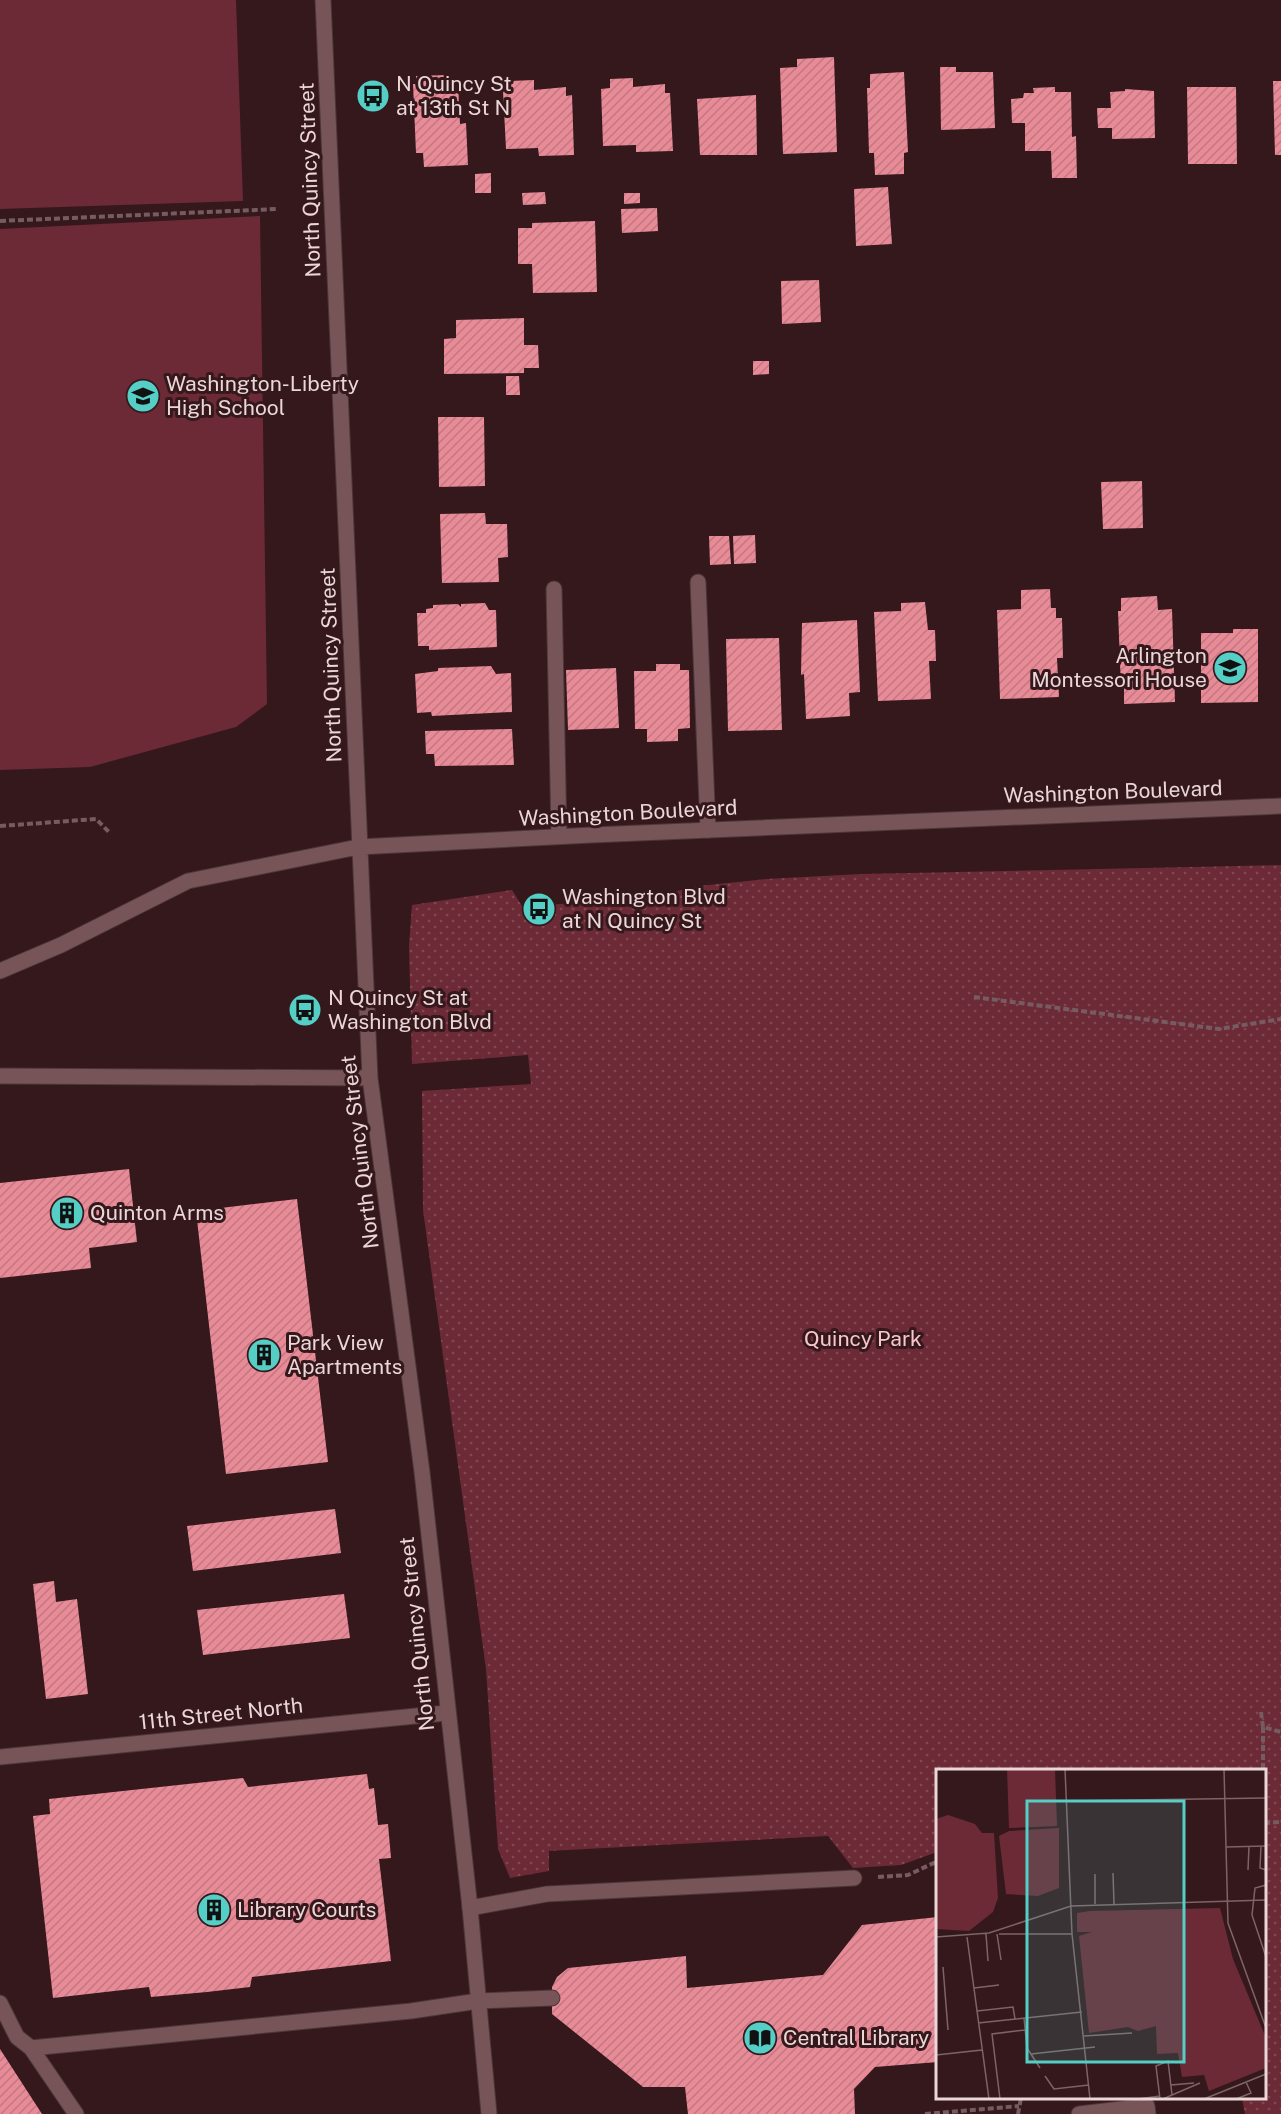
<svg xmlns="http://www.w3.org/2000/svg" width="1281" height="2114" font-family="'Public Sans',sans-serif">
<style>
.grass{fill:#6b2a36}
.park{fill:url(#park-dots)}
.building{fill:url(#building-hatch)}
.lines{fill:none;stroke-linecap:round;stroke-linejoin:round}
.service-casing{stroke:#4c3638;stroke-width:17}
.minor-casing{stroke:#4c3638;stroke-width:17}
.secondary-casing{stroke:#4c3638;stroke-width:17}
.path{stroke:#765c60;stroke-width:4;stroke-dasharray:6 3;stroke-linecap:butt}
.service{stroke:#765458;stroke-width:15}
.minor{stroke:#765458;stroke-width:15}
.secondary{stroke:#765458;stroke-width:15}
.labels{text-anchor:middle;stroke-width:6;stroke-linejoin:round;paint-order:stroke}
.poi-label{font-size:21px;fill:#ebd6d8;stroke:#34181c;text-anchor:start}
.street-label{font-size:21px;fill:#ebd6d8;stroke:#34181c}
.park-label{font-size:21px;fill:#f8c6cb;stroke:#34181c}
.inset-road{fill:none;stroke:#7d6467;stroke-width:1.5}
.view{fill:#55cec6;fill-opacity:0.15;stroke:#55cec6;stroke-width:3}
.inset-edge{fill:none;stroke:#ebd6d8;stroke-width:3}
</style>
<defs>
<pattern id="park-dots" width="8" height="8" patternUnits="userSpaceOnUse" patternTransform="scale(1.5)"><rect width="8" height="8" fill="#6b2a36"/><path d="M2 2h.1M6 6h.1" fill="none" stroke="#804852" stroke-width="1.8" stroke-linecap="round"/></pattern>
<pattern id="building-hatch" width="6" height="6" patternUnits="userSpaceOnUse" patternTransform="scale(1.5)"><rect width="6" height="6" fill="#e88b97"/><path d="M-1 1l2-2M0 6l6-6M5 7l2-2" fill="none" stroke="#c07882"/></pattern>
</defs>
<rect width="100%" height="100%" fill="#34181c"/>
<path class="grass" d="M0,0H236L243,201L0,209Z
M260,216L267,704L236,727L90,767L0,770V229Z"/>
<path class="park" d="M1281,865V2114H1245L1242,2098H1264V1770H938L937,1852L901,1865L853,1868L828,1836L549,1851V1871L510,1878L498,1849L486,1669L423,1210L422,1091L531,1084L528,1055L412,1064L409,946L412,905L512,890L522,906L638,900L699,886L766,879L861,874Z"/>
<path class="building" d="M834,57L837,152L783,154L780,68L797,67V59Z
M940,67H956V72H993L995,128L941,130Z
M904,72L908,152L904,153V174L875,175L874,153H869L867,88H870V74Z
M446,75L447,83H458L460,124L466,123L468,165L424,167L423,153H416L413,84H416V76Z
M633,78V87L665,84V93H670L673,151L636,152V145L603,146L601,89L610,88V79Z
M534,80V90L566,87V96L572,95L574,155L539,156L538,148L506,149L503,91L510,90V81Z
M1273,81H1281V155H1275Z
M1055,87V92H1071L1072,137L1076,136L1077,178H1052L1051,151H1025V123H1012L1011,99L1023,98L1024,93H1034L1033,88Z
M1187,87H1236L1237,164H1188Z
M1125,89L1154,91L1155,138L1112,139V128H1098L1097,108H1111L1110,92L1125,91Z
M756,95L757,155H700L697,99Z
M491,173V193H475V174Z
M888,187L892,244L856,246L854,189Z
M545,192L546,204L523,205L522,193Z
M624,193H640V203L624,204Z
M657,208L658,231L622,233L621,209Z
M595,221L597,292L533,293L532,264H518V228H532V223Z
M819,280L821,322L782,324L781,281Z
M524,318V345H538L539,368H524V373L444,374V339L456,338V320Z
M753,361H769V374L753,375Z
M506,376H519L520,395H506Z
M438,417H484L485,486L439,487Z
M1142,481L1143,528L1103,529L1101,482Z
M485,513L486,524H507L508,557L498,558L499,582L442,583L440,514Z
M755,535L756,563L734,564L733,536Z
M709,536H729L731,564L710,565Z
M1050,589L1051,608H1056V618H1062L1063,658H1057L1059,697L1000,699L997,610L1021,609V590Z
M1157,596L1158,610L1172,609L1175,702L1124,704V689H1121L1118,611H1121V598Z
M925,602L928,630H935L936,661H929L931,699L878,701L874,612L901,611V603Z
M485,603L489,610H496L497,647L429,650V646H418L417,613H426V609L433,608V605L458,604L461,607V604Z
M857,620L860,692L849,693L850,716L806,719L804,674L801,675L802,623Z
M1233,629H1258V702L1201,703V633H1233Z
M779,638L782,730L728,731L726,639Z
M656,664H680V670H689L690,728L678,729V741L647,742V729H635L634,671H656Z
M491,666L496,674L511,673L512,712L432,716L431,712L417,713L415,674L438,671V668Z
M616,668L619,728L568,730L566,670Z
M512,729L514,765L435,766L434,754H426L425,731Z
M129,1169L137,1242L89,1248L91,1268L0,1278V1183Z
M297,1199L328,1462L226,1474L196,1211Z
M335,1509L341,1553L193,1571L187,1526Z
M54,1581L56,1602L77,1599L88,1694L46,1699L33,1584Z
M344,1594L350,1638L203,1655L197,1610Z
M367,1774L369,1789L374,1788L378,1825L388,1824L391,1858L379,1859L391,1961L252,1977L250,1987L207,1992L151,1997L149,1987L53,1998L33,1816L50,1814L49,1799L243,1778L248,1787Z
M938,1917V2062L875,2067L854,2089L855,2114H688L685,2087H643L552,2014V1987L557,1977L568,1968L686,1956L687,1988L823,1975L862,1925Z
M0,2049L42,2114H0Z"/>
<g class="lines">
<g class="service-casing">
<path id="service" d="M698,582L708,830
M554,589L559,836
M470,1908L547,1894L854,1878
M0,2003L17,2037L31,2048L76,2114
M31,2048L411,2011L478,2001L552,1998
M1079,2114L1147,2106L1148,2114"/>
</g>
<g class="minor-casing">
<path id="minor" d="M0,1757L446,1713"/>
</g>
<g class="secondary-casing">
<path id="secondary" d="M323,0L370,1078L422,1472L470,1908L489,2114
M0,971L61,945L188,881L358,847L592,835L1281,806
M0,1076L370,1078"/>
</g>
<path class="path" d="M0,221L278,209
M0,826L96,819L110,833
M974,997L1219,1029L1281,1019
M1261,1712L1263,1727L1281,1732
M1263,1727V1770
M1264,1823L1281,1822
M878,1877L908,1875L938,1861
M925,2114L1019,2106
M1018,2114L1021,2098"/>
<use href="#service" class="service"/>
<use href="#minor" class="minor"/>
<use href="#secondary" class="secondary"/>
</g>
<defs>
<g id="bus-disc" transform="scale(1.725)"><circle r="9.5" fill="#55cec6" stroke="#34181c"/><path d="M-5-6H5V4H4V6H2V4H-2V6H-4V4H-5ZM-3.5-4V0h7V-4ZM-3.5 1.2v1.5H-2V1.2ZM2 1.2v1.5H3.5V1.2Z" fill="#111"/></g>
<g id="school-disc" transform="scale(1.725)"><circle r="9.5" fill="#55cec6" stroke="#34181c"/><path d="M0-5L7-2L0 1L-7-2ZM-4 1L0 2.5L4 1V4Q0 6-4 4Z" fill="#111"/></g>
<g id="building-disc" transform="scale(1.725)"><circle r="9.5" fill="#55cec6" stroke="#34181c"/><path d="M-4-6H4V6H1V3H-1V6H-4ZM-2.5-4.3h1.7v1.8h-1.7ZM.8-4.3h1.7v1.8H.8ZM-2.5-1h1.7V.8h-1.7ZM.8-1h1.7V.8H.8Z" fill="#111"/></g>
<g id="library-disc" transform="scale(1.725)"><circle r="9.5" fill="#55cec6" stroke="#34181c"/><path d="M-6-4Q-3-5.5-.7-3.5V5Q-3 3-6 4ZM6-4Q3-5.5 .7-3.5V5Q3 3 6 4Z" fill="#111"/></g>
</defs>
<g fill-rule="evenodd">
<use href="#bus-disc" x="373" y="96"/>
<use href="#school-disc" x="143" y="396"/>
<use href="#school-disc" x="1230" y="668"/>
<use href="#bus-disc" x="539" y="909"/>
<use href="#bus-disc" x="305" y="1010"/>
<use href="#building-disc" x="67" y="1213"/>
<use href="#building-disc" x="264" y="1355"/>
<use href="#building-disc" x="214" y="1910"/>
<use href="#library-disc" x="760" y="2038"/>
</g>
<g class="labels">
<g class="poi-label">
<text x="396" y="91">N Quincy St<tspan x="396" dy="24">at 13th St N</tspan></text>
<text x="166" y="391">Washington-Liberty<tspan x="166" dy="24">High School</tspan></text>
<text x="1207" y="663" text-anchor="end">Arlington<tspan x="1207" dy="24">Montessori House</tspan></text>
<text x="562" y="904">Washington Blvd<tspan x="562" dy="24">at N Quincy St</tspan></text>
<text x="328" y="1005">N Quincy St at<tspan x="328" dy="24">Washington Blvd</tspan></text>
<text x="90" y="1220">Quinton Arms</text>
<text x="287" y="1350">Park View<tspan x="287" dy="24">Apartments</tspan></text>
<text x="237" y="1917">Library Courts</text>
<text x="783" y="2045">Central Library</text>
</g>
<g class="street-label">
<text transform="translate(310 180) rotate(-92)" y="7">North Quincy Street</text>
<text transform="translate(331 665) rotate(-92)" y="7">North Quincy Street</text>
<text transform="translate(1113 792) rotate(-2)" y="7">Washington Boulevard</text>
<text transform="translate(628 813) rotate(-3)" y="7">Washington Boulevard</text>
<text transform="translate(360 1152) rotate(-97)" y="7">North Quincy Street</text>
<text transform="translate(417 1634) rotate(-96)" y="7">North Quincy Street</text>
<text transform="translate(221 1714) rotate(-6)" y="7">11th Street North</text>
</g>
<g class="park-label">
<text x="863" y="1346">Quincy Park</text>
</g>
</g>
<g transform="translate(936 1769)">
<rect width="330" height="330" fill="#34181c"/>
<path d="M71,0H119L121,57L73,59ZM12,46L39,55L46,64H58L62,129L57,143L33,162L0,160V50ZM123,59V119L102,127L70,125L63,67L73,62Z" fill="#6b2a36"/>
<path d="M284,139L297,190L330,269V299L273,322L268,306L246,308L242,284L221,285L220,257L202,262L192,258L153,264L143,167L156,163H141V144L154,142Z" fill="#6b2a36"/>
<path class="inset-road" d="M129,0L136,165L154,330M288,0L292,154L330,259M130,32L330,29M325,77L324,99L330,101M290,78L330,77M312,101L313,77M177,104L178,135M159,105V135M330,116L319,119L316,146L330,188M50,165L52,192M61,165L65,191M63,165H136M0,168L53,164L135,137L330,131M31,168L53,330M7,198L12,261M38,219L63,216M41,242L77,238L79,250M88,249L91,279L104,299M42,254L146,243M148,267L196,264M95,285L159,278M0,286L46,281M109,307L118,320L153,316M235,316L258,314M236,326L264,314M64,330L56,265L89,261M202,330L224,327M224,330L220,297L232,292L236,326L227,330M268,330L330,305M300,330L315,324L310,313"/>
<path class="view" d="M91,32H248V293H91Z"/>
<rect width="330" height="330" class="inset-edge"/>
</g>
</svg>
